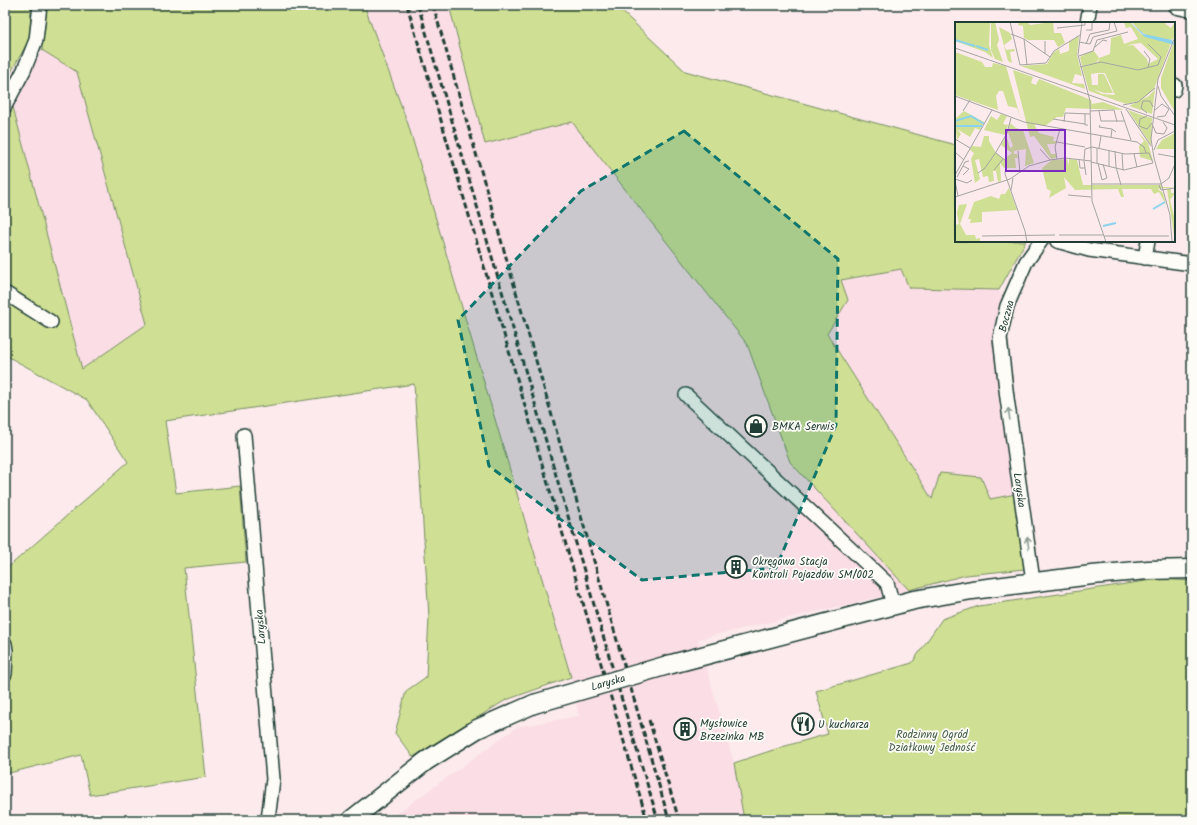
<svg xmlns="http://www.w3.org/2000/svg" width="1197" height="825" font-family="Kalam,sans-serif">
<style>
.built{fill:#fbdde5}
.green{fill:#cfdf93;stroke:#778e64}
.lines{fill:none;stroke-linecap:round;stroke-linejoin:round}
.street-casing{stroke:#1f3d34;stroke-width:16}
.secondary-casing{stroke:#1f3d34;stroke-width:21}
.street{stroke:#fdfcf7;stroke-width:13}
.secondary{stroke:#fdfcf7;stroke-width:18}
.rail{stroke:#1f3d34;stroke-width:3;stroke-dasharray:6 3;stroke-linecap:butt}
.secondary-bridge-casing{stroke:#1f3d34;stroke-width:21;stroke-linecap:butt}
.secondary-bridge{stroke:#fdfcf7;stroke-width:18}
.oneway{stroke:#8e9c96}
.marked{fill:#0f766e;fill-opacity:0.2;stroke:#0f766e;stroke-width:3;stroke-dasharray:8 5;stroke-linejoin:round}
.labels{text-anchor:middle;stroke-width:3.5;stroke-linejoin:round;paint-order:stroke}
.street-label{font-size:11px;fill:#1f3d34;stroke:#fdfcf7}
.poi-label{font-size:11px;fill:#1f3d34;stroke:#fdfcf7;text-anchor:start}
.park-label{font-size:11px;fill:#425d47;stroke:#fdfcf7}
.inset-river{fill:none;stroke:#8bd2ed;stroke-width:2}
.inset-road{fill:none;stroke:#a4a5a2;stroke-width:1}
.view{fill:#7b2cbf;fill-opacity:0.15;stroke:#7b2cbf;stroke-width:2}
.inset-edge{fill:none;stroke:#1f3d34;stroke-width:2}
</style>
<rect width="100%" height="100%" fill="#fceaec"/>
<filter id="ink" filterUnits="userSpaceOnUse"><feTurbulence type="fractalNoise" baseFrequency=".025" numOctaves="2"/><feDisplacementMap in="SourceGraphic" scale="8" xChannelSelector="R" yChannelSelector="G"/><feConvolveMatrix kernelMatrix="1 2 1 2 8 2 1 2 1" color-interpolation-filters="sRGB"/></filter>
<g filter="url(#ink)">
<path class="built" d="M364,5H449L485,144L572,121L747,344L790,462L909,590L698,639L734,763L744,820H388L517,727L579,716L571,677L408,124Z
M42,50L77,72L147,324L82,369L13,107Z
M901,269L909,288L999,290L1003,304L1016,494L990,499L932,500L827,334L848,300L840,280Z"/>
<path class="green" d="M5,5H31L30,38L5,83Z
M47,5H364L408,124L571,677L506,700L413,757L395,733L406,691L426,677L429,617L414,384L165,421L176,493L240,486L246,562L184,568L206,777L90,795L81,755L5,774V570L128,462L87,400L5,355V124L13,107L82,369L147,324L77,72L42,50Z
M449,5H615L685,71L956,145V241H1026L999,290L909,288L901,269L841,280L848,300L827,334L932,499L940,473L981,477L990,499L1016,494L1025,569L966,575L909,590L790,462L747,344L572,122L485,144Z
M1159,579L1192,581V820H744L734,763L782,747L828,734L816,691L912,663L942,619L979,606Z"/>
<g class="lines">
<g class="street-casing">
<path id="street" d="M1087,23L1090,5
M1174,90L1175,85
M5,106L24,70L36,40L40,5
M1057,241L1089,250L1192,264
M1145,258L1148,241
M5,293L51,322
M686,395L887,583L893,605
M244,435L273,779L268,820
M1033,581L1007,398L1000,338L1007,306L1026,262L1041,241
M5,644L6,651L5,674"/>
</g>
<g class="secondary-casing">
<path id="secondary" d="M1178,5L1192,8
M668,665L914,600L972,590L1092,575L1148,570L1192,569
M351,820L426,761L477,729L534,704"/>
</g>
<use href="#street" class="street"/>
<use href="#secondary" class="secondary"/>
<path class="rail" d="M407,5L647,820
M418,5L624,707L658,820
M433,5L669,820
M649,720L679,820"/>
<g class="secondary-bridge-casing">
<path id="secondary-bridge" d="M534,704L668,665"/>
</g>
<use href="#secondary-bridge" class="secondary-bridge"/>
</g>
<defs><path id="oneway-shaft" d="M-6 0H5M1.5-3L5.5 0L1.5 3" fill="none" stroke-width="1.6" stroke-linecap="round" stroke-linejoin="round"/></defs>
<g class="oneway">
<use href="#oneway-shaft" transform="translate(1009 414) rotate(-98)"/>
<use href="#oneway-shaft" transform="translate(1028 543) rotate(-98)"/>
</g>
</g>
<path class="marked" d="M684,131L838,259L836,425L776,568L642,580L489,466L458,320L581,191Z"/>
<defs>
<g id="shop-ring" transform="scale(1.15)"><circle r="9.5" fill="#fdfcf7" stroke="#1f3d34" stroke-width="1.5"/><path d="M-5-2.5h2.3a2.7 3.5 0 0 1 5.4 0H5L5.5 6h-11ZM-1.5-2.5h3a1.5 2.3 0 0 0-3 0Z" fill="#1f3d34"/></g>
<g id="building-ring" transform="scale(1.15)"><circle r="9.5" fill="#fdfcf7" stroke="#1f3d34" stroke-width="1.5"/><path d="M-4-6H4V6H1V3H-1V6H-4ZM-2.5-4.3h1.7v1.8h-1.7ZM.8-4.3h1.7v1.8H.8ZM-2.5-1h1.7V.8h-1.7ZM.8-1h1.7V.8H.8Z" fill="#1f3d34"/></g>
<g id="restaurant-ring" transform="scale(1.15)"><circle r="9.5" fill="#fdfcf7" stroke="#1f3d34" stroke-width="1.5"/><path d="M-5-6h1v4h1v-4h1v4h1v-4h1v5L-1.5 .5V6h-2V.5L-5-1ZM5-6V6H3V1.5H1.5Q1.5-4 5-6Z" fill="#1f3d34"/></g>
</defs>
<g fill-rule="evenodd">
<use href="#shop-ring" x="756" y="426"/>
<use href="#building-ring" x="736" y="567"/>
<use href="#restaurant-ring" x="803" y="724"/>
<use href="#building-ring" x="685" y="729"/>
</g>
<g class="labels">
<g class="street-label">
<text transform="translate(1006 316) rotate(-75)" y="4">Boczna</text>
<text transform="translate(1020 490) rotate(82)" y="4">Laryska</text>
<text transform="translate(260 627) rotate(-95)" y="4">Laryska</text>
<text transform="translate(608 682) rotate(-16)" y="4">Laryska</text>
</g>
<g class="poi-label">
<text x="772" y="430">BMKA Serwis</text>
<text x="752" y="565">Okręgowa Stacja<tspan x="752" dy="13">Kontroli Pojazdów SM/002</tspan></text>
<text x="700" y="727">Mysłowice<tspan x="700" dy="13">Brzezinka MB</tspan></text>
<text x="818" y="728">U kucharza</text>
</g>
<g class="park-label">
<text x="932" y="738">Rodzinny Ogród<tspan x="932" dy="13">Działkowy Jedność</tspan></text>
</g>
</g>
<g transform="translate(955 22)">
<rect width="220" height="220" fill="#fceaec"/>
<path d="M0,0H35L34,23L38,36L30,30L0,19ZM36,0H40L44,18L42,23L48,40L40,37L36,28ZM64,0H72L75,3L98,0L99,11H106L110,21L103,25L99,18H73L69,16L68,4L63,3ZM169,0H175L186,12L216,21L199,67L185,79L171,82L134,69L127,45L143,40L144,36L155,32L156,16L166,13L169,22L183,17L176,5L171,6ZM186,21L203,37L193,42L195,51L192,37L178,23L172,24L177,22ZM142,51H150L160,73L147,72L138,67L149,71H158L149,52H143V63H137L136,52ZM177,0H208L216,6L220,0V14L217,18L195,15L185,9ZM44,5L55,11L57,17L49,23L51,28L59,27L60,29L55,30L57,41L53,39ZM124,14L122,33L127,54L120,52L117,61L129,62L130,67L66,44L92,42L98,31L104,27L105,32L114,29V20ZM218,22L220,23V90L206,66V56ZM139,29L144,36L141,41L127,44L125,35L131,32L124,33ZM0,30L27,40L30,45H37L38,41L51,44L66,98L62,86L53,84L48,69H44L41,74L43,88L0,73ZM58,48L78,55L76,61L81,63L84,57L136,78L137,82L148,80L169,88L111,86L108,95H102L90,104L79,102L84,111L99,115L98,119H102L100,122H92L96,132H101V136L96,137L79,114L75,115ZM200,67L197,92L174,84L194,74ZM173,88L189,94L184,102L189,94L197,96L196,123ZM9,89L29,100L25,108L20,106L15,115L2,107L6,112L2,118L0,97ZM46,92L52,94L48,102L53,103L50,113L29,108L36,94L42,98ZM55,101L61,106L68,108L79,141L70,144L71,127L59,129V132H62L63,136H60L61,146H49L45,141L46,159L43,160L41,149H38L39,159L34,160L33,154L28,155L24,137L20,138L25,157L20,161L16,137L19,131L15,128L17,124L26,125L29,114H34V119L41,131L49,137L57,131L46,123L51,113L55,126L58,124L53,110ZM183,110L193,121L198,139L185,135L184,124L189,119ZM220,111V127H201L207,118ZM112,137L114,144V137L122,138L128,163H206L207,165H220L203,167L208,171L211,183L204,170L199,172L196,167H167L169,175H166L163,167L120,168L109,155L111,166L94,176L96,169L92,167L87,146L97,138ZM54,166L62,188L27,190V200L15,201L16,197H13L19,180L36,174L44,177L46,172H50ZM212,167H216V171H220L215,178L220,198V220ZM12,182L5,202L11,213H20L21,217L25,216V220H0V203L4,202L2,191L4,183Z" fill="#cfdf93" fill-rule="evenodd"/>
<path d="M175,0L189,12L217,18L220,23L190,15Z" fill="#8bd2ed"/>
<path class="inset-river" d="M0,18L20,24M21,24L33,28M0,99L16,94L29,102M0,104H27M198,187L210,180M148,204L161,201"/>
<path class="inset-road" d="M55,0L65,43L91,41L99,29L125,13M127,0L123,33L135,79L137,179L151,220M102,6L130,3V0M131,8H137V0M56,12L69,17L95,35M69,17L72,43M90,19V32M124,20L135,22L138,15L162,9L159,0M131,22L135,12L154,8L155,0M140,25L148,18L152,19M0,26L220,103M189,29L195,37L193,45M124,34L138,29L142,18L173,10M125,45L146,40L183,48L203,43L206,35L193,22M203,64L206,74L220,94M0,74L69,100L182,120L189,125L191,131M168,83L183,80L200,66M171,87L196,124M200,88L207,82L214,87L210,94L202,95M8,89L15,78M135,89L159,88L162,100M144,89L146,99H170M166,89L176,118M192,91L186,86L188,79H195L198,85M130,92V103H133M192,94L185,97L184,104L192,107L197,101M98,97L130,102M109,100L110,91L135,92M145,103L144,105L157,107M198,104L201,111L209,112L212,106L208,100M156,115L157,107L161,110M0,117L15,126M102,120L130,125M142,126V141M144,126L146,114M85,127L95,138M154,128V144M199,128L203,118L220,109M63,129L65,151M160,129L161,145L166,163M0,130L9,138M41,131L51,139L50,152L70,209L72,220M167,131L168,148M179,132L182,145M203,132L220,135M102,137L100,125L105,107M124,137L125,146H130M129,138L130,127L137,125L170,132L194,131L198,141L169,148L136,140M129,139L131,153M143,141L147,158L152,156L148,142M39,148L48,137M23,151L30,146L41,130L52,111L56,96M0,153L37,88M8,153L14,147L8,144M2,155L10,140L14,139M0,157L12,161L17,158M0,159L3,174M137,162H206L214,156L220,142M204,163L206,168L220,166M56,168L58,156M113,173L136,175M0,175L55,157L74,144L95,138L110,136L136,139M104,213H148M27,214L100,213M149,214H214M217,220L215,193L199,136L196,117L203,57L220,15"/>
<path class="view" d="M51,108H110V149H51Z"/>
<rect width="220" height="220" class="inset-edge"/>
</g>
<rect width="1197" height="825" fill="none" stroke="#fdfcf7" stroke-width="20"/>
<rect x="10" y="10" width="1177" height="805" fill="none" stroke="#1f3d34" stroke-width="1.5" filter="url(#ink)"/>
</svg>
